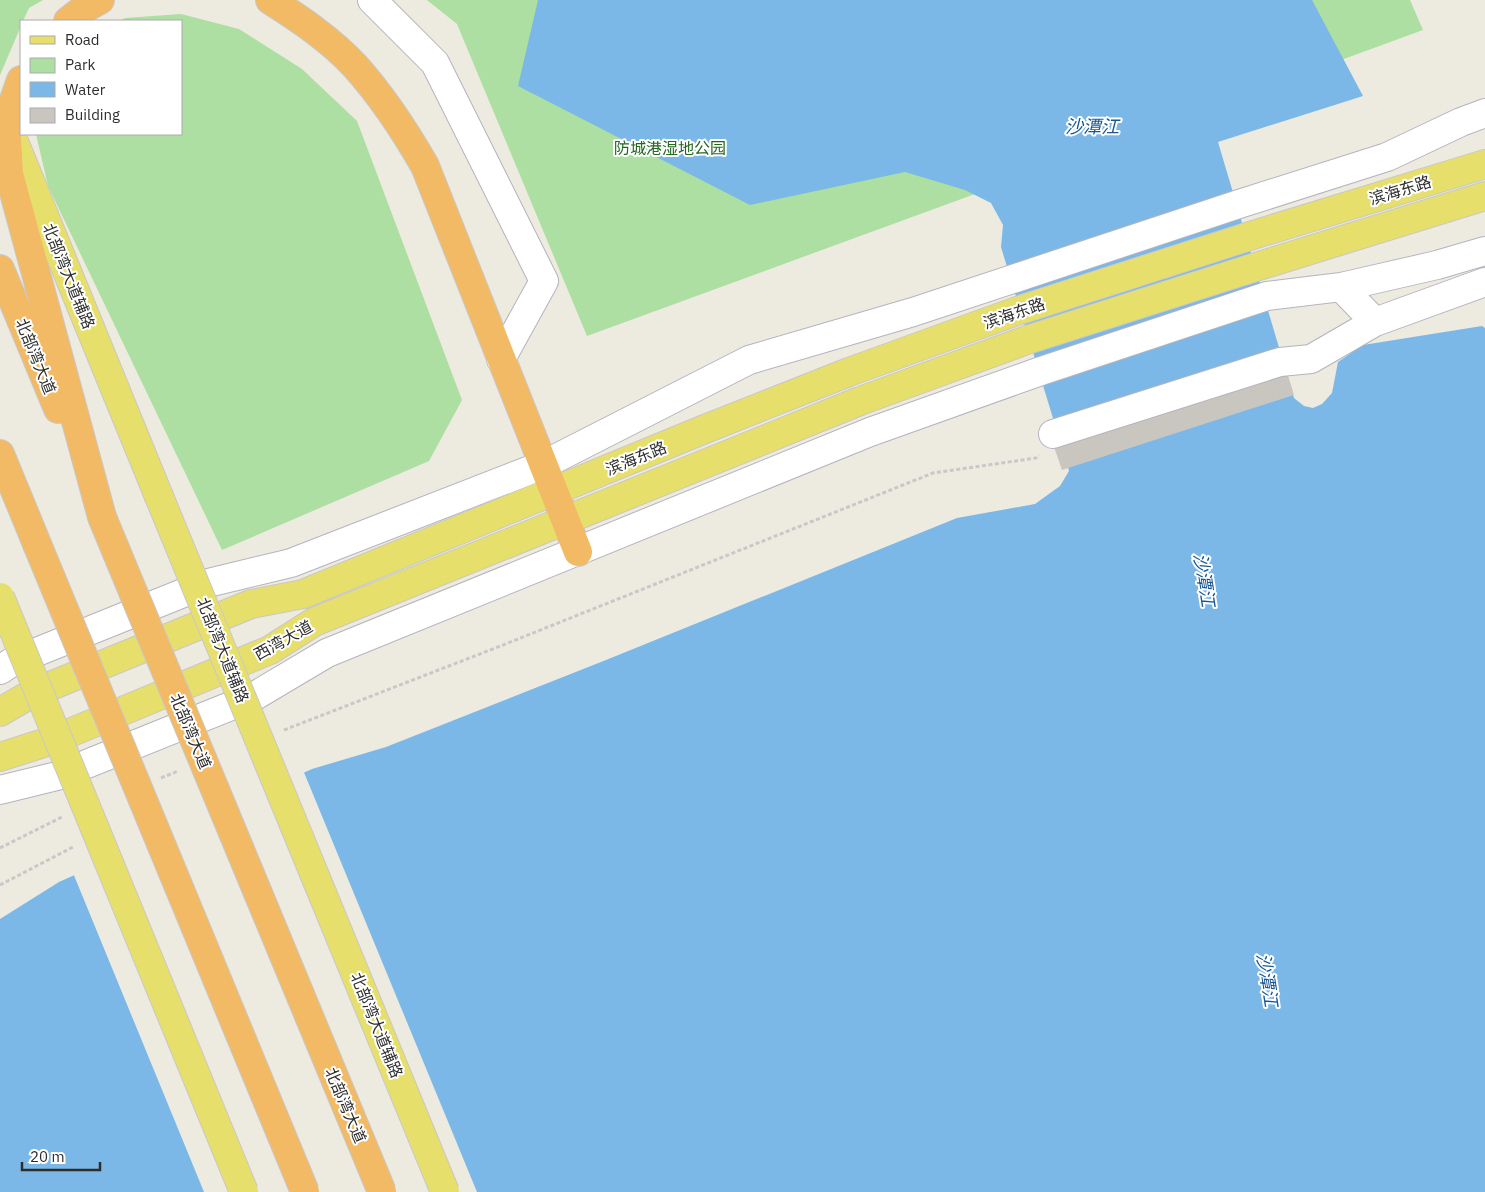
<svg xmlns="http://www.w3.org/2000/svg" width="1485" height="1192" font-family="'IBM Plex Sans','Noto Sans SC',sans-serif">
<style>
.green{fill:#acdfa1}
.water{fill:#7bb8e7}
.pier{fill:#edeae0}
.building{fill:#c9c6bf}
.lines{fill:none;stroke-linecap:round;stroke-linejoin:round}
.minor-casing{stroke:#b3b4bf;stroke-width:30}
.major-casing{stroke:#c8c8c8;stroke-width:30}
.highway-casing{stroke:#c8c8c8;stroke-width:30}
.path{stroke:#c8c8c8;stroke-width:3;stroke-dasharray:4 2.5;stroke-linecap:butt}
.minor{stroke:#fff;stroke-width:28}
.major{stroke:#e7df6b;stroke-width:28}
.highway{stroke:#f3ba65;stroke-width:28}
.major-bridge-casing{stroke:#c8c8c8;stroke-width:30;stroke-linecap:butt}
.highway-bridge-casing{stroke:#c8c8c8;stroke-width:30;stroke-linecap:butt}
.major-bridge{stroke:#e7df6b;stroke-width:28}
.highway-bridge{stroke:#f3ba65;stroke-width:28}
.labels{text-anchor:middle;stroke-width:4;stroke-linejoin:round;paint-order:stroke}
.park-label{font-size:16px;fill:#236620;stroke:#fff}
.street-label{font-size:16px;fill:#2d2d2d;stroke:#fff}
.water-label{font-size:18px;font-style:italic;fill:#175596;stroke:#fff}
</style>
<rect width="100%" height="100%" fill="#edeae0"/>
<path class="green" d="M0,0H43L29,8L23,21H21V26L0,75Z
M427,0H1410L1423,30L587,336L457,24Z
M181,14L239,29L302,69L357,121L462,400L429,461L222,550L48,186L36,134H181V21H120L125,18Z"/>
<path class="water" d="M538,0H1312L1363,96L1218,142L1294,398L1304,406L1313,408L1322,404L1332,393L1338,362L1363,345L1482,326L1485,328V1192H0V919L59,882L312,769L386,747L606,660L957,518L1035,504L1060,486L1069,471L1001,247L1003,225L991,203L965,190L905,172L750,205L518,86Z"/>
<path class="pier" d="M303,770L477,1192H204L73,873Z"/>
<path class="building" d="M1286,369L1294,395L1062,470L1053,444Z"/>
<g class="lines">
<g class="minor-casing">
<path id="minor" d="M372,0L435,63L544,281L501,359
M1341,287L1375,322
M1053,434L1280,362L1311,359L1375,322L1485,282
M0,670L12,662L208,583L291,563L543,465L749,360L913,312L1239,204L1387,157L1461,122L1485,113
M0,790L57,776L253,697L327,653L870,432L1041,371L1267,296L1341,287L1437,265L1485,251"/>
</g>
<g class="major-casing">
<path id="major" d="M8,127L158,494
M0,712L31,694L251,604L303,594L705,429L849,372L1017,311L1253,235L1485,164
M0,757L50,741L270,650L314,622L860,401L1027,340L1262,265L1485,196"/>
</g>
<g class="highway-casing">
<path id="highway" d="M270,0C300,19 331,40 355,66C382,96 405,131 425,166L578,552
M68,21L82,10L100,0
M21,80L6,122L9,174L102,517
M0,269L58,409
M0,454L37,544"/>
</g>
<path class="path" d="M284,730L503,645L933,473L1036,458L1039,455
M161,778L178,771
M0,848L62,817
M0,885L73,847L74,849"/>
<use href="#minor" class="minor"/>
<use href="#major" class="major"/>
<use href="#highway" class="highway"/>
<g class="major-bridge-casing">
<path id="major-bridge" d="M158,494L445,1192
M0,597L244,1192"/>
</g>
<g class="highway-bridge-casing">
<path id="highway-bridge" d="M102,517L382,1192
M37,544L305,1192"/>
</g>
<use href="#major-bridge" class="major-bridge"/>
<use href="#highway-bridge" class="highway-bridge"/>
</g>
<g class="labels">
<g class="park-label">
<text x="670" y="154">防城港湿地公园</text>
</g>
<g class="street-label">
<text transform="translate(1400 190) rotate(-17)" y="6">滨海东路</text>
<text transform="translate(69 276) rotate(68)" y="6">北部湾大道辅路</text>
<text transform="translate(1014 313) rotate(-19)" y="6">滨海东路</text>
<text transform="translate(36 356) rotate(68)" y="6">北部湾大道</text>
<text transform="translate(636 458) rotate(-22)" y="6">滨海东路</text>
<text transform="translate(283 640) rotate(-29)" y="6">西湾大道</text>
<text transform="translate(223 650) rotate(68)" y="6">北部湾大道辅路</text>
<text transform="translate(191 731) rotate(67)" y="6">北部湾大道</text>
<text transform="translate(377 1025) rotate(68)" y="6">北部湾大道辅路</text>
<text transform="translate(346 1105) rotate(67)" y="6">北部湾大道</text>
</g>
<g class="water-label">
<text x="1092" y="133">沙潭江</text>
<text transform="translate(1204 580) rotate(81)" y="6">沙潭江</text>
<text transform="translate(1267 980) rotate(81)" y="6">沙潭江</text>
</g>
</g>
<rect x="20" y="20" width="162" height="115" fill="#ffffff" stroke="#ababab"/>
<rect x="30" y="36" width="25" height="8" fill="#e7df6b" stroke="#ababab"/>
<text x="65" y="45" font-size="15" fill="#2d2d2d">Road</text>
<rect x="30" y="58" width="25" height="15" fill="#acdfa1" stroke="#ababab"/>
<text x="65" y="70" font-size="15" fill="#2d2d2d">Park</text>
<rect x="30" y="82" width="25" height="15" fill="#7bb8e7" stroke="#ababab"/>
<text x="65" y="95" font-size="15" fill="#2d2d2d">Water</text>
<rect x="30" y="108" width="25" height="15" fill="#c9c6bf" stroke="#ababab"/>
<text x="65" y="120" font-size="15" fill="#2d2d2d">Building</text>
<path d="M22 1162v8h78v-8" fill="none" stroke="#2d2d2d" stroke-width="2.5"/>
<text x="30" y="1162" font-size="15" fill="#2d2d2d" stroke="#ffffff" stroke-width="4" paint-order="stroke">20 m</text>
</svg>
